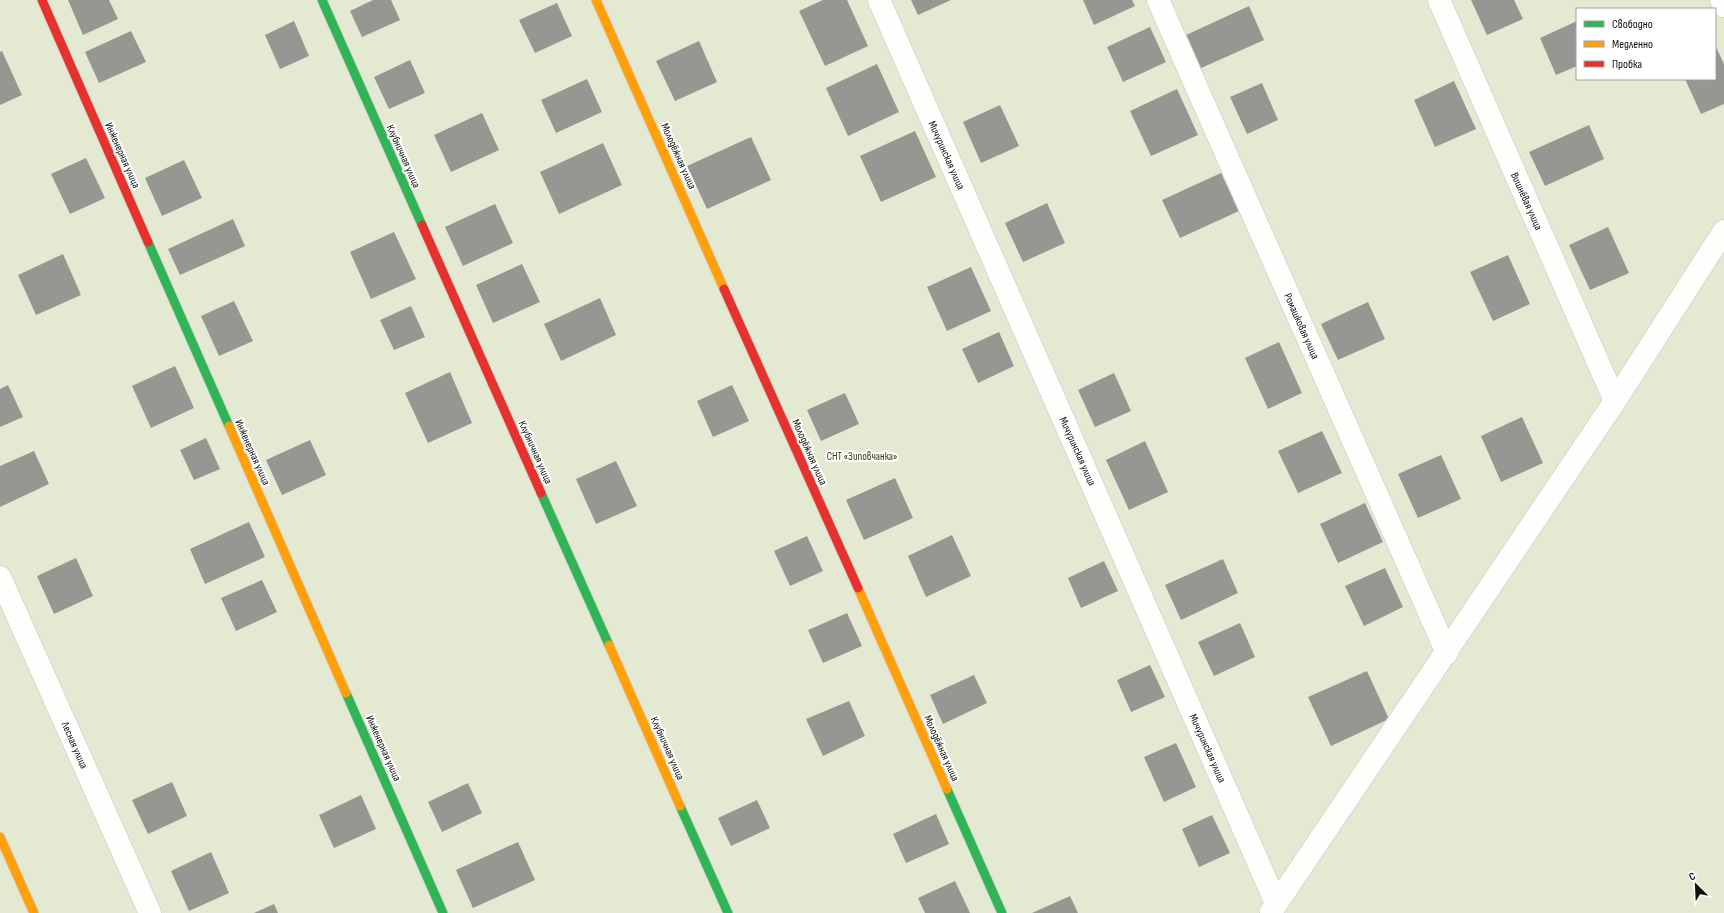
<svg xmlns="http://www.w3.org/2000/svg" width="1724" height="913" font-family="'Sofia Sans Condensed',sans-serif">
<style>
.green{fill:#e4ead1;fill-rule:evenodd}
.building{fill:#969793}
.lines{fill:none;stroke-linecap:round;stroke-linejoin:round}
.street-casing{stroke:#d5d6d1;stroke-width:24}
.fast-casing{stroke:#d5d6d1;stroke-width:11}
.slow-casing{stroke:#d5d6d1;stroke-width:11}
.jam-casing{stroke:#d5d6d1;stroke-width:11}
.street{stroke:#fefefd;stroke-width:22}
.fast{stroke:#30b455;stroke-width:9}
.slow{stroke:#ff9f0a;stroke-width:9}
.jam{stroke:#e5322d;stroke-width:9}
.labels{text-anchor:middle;stroke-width:4;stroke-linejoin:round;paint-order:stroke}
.street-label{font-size:11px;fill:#121310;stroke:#fff}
.park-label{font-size:11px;fill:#353b0f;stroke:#fff}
</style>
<rect width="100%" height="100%" fill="#f7f9f3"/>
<path class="green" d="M0,0H1724V913H0ZM1577,9H1715V79H1577Z"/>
<path class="building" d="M68,0H109L118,19L83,35Z
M373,0H391L400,20L362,37L350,11Z
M823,0H847L868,46L825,66L799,11Z
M911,0H951L918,15Z
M1083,0H1132L1135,6L1094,25Z
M1471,0H1514L1523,19L1487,35Z
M557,3L572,36L535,53L519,20Z
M1249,6L1264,40L1199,69L1184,36Z
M294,21L309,56L280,69L265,35Z
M1577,21V66L1556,75L1540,38Z
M1150,27L1166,62L1123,82L1107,47Z
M131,31L146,62L99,83L85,52Z
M699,41L717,82L675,101L656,61Z
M1715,45L1724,64V104L1701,114L1685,79H1715Z
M2,51L22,95L0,105V52Z
M410,60L425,93L389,109L374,77Z
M877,64L899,112L848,136L826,88Z
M587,79L602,112L556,133L541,100Z
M1454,81L1476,129L1435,147L1414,100Z
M1262,83L1278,120L1247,134L1230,97Z
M1177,89L1198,135L1151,156L1130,111Z
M1000,105L1019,146L981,163L963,122Z
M482,113L499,150L451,172L434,135Z
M1589,125L1604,159L1545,186L1529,152Z
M915,131L936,177L881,202L860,156Z
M751,137L771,180L707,209L687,166Z
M603,143L622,185L559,214L540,172Z
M86,158L105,198L70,214L51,174Z
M184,160L202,198L162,216L145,178Z
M1221,173L1239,211L1180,238L1162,200Z
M1047,203L1065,243L1023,262L1005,223Z
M495,204L513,243L463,266L445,227Z
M233,219L245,246L180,275L168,249Z
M1608,227L1629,273L1590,290L1569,245Z
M394,232L416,279L371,299L350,252Z
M63,254L81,295L36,315L18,275Z
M1508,255L1530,304L1493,321L1470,272Z
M522,264L540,302L493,323L476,285Z
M971,267L991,311L947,331L927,287Z
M600,298L616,335L561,361L544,324Z
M234,301L253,341L219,356L201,316Z
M1368,302L1385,339L1338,360L1321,324Z
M411,306L425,337L394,350L380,320Z
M999,332L1014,366L978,383L962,349Z
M1279,342L1302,393L1268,409L1245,358Z
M175,366L194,408L151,428L132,386Z
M450,372L472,423L428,443L405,393Z
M1114,373L1131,411L1095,427L1078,390Z
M8,385L23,417L0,427V389Z
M732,385L749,421L713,437L697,401Z
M845,393L859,424L821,441L807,410Z
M1522,417L1543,463L1501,482L1481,436Z
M1322,431L1342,473L1298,493L1278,451Z
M206,438L220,469L194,480L180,450Z
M310,440L326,475L282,495L266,460Z
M1145,441L1168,492L1129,510L1106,460Z
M34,451L49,484L0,507V466Z
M1441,455L1461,499L1418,518L1398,474Z
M616,461L637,506L596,524L576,479Z
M895,478L913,518L864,540L846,500Z
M1365,503L1383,542L1338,563L1320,524Z
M249,522L265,557L205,584L190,549Z
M952,535L971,576L926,597L908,556Z
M807,536L823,571L790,586L774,551Z
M76,558L93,596L54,614L37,576Z
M1223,559L1238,593L1181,620L1165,585Z
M1104,561L1118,591L1081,608L1068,578Z
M1385,568L1403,607L1364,626L1345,586Z
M262,580L277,612L236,631L221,598Z
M847,613L862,646L823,663L808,630Z
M1240,623L1255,657L1214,676L1198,642Z
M1150,665L1165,697L1131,712L1117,680Z
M1367,671L1389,719L1331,746L1308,697Z
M974,675L987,703L943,724L930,695Z
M849,701L865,736L823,756L806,719Z
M1176,743L1196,787L1164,802L1144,757Z
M172,782L187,816L148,834L132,800Z
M468,783L482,813L442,832L428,802Z
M361,795L376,829L334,848L319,815Z
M757,800L770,828L731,846L718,818Z
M936,814L949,844L906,863L893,834Z
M1212,815L1230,853L1199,867L1182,829Z
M518,842L535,880L473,908L456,870Z
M211,852L229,893L189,911L171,871Z
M955,881L970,913H925L918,898Z
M1070,896L1078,913H1032Z
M274,904L278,913H254Z"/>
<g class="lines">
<g class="street-casing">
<path id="street" d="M879,0L1276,903
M1158,0L1447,653
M1439,0L1615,401
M1721,0L1724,6
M0,577L150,913
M1271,912L1615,401L1724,231"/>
</g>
<g class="fast-casing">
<path id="fast" d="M322,0L422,225
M148,242L229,426
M541,493L609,645
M346,693L443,913
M947,789L1002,913
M680,806L728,913"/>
</g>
<g class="slow-casing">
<path id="slow" d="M596,0L724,289
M229,426L346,693
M858,588L947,789
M609,645L680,806
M0,837L34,913"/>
</g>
<g class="jam-casing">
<path id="jam" d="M42,0L148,242
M422,225L541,493
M724,289L858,588"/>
</g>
<use href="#street" class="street"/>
<use href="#fast" class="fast"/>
<use href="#slow" class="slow"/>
<use href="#jam" class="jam"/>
</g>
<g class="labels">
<g class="street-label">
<text transform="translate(123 155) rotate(66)" y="4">Инженерная улица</text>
<text transform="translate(947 155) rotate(66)" y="4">Мичуринская улица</text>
<text transform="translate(404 156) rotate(66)" y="4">Клубничная улица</text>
<text transform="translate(679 156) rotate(66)" y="4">Молодёжная улица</text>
<text transform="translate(1527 201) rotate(66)" y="4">Вишнёвая улица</text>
<text transform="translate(1302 326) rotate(66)" y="4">Ромашковая улица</text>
<text transform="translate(1078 451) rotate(66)" y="4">Мичуринская улица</text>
<text transform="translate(253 452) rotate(66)" y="4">Инженерная улица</text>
<text transform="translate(536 452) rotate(66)" y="4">Клубничная улица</text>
<text transform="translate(810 452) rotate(66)" y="4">Молодёжная улица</text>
<text transform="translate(75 745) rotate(66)" y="4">Лесная улица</text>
<text transform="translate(384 748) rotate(66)" y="4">Инженерная улица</text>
<text transform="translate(668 748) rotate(66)" y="4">Клубничная улица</text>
<text transform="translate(942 748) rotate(66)" y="4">Молодёжная улица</text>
<text transform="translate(1208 748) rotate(66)" y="4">Мичуринская улица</text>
</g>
<g class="park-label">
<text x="862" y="460">СНТ «Зиповчанка»</text>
</g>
</g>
<rect x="1576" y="8" width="140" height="72" fill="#ffffff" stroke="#a0a19f"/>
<rect x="1584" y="21" width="20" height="6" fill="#30b455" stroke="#a0a19f"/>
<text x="1612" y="28" font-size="12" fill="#121310">Свободно</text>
<rect x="1584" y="41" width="20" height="6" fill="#ff9f0a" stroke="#a0a19f"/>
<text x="1612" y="48" font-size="12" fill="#121310">Медленно</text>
<rect x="1584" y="61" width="20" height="6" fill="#e5322d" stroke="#a0a19f"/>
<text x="1612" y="68" font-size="12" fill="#121310">Пробка</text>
<g transform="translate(1696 885) rotate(336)" stroke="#ffffff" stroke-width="3" paint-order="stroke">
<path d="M0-3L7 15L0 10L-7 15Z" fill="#121310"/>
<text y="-6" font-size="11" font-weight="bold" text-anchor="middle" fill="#121310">С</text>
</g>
</svg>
